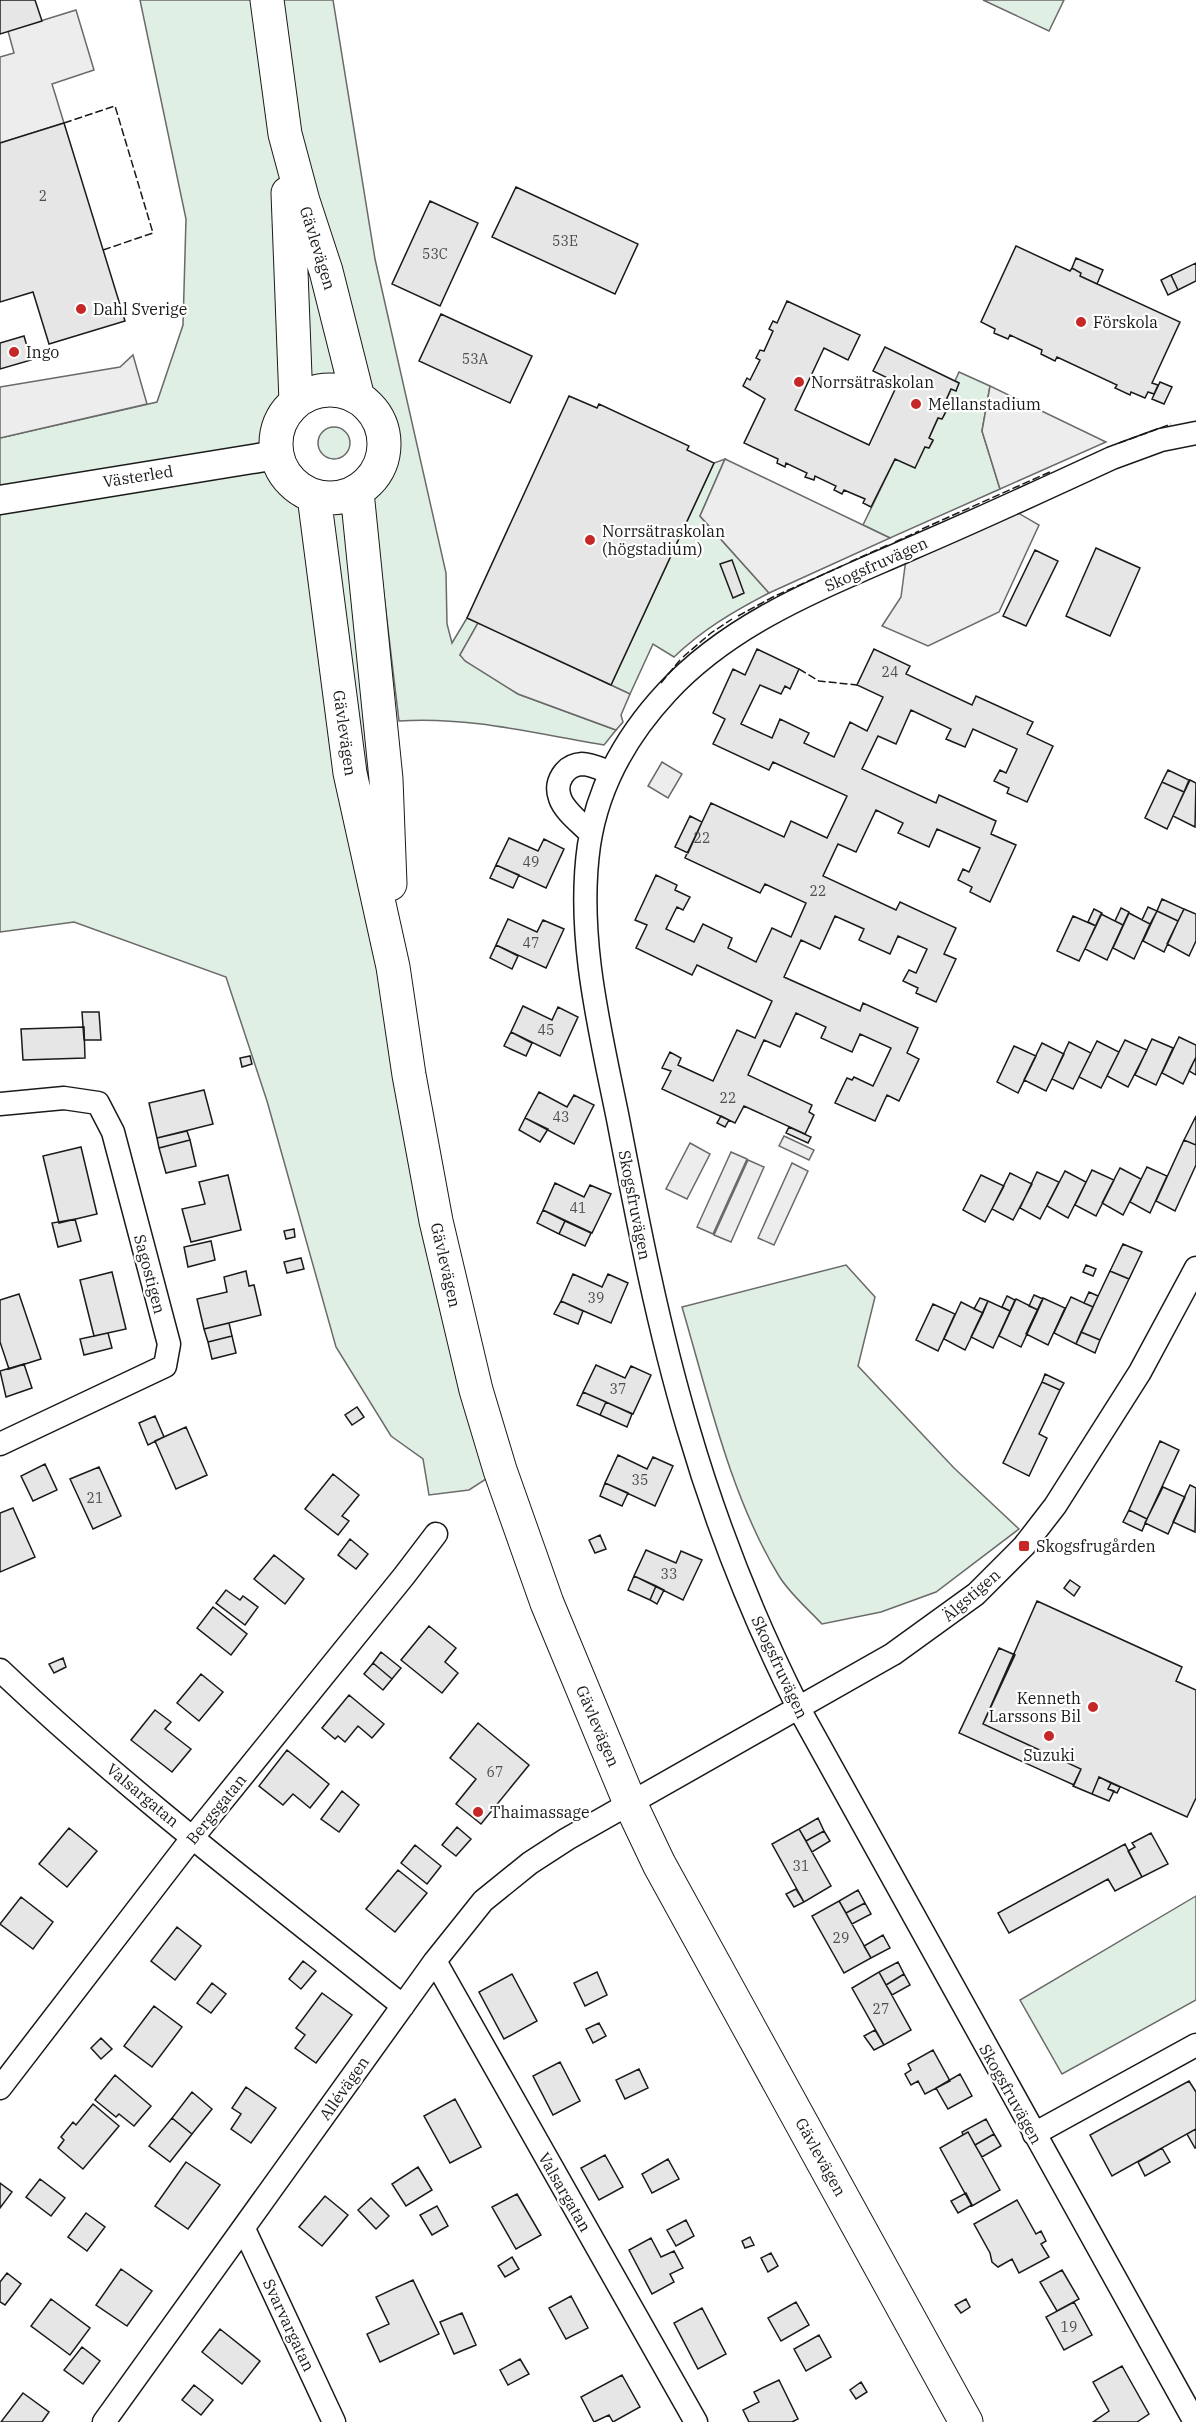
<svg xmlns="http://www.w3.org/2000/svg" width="1196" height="2422" font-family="'IBM Plex Serif',serif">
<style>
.green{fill:#e0efe3;stroke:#6a6a6a;stroke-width:1.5;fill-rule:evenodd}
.parking{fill:#ededed;stroke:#6a6a6a;stroke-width:1.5}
.building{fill:#e6e6e6;stroke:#1a1a1a;stroke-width:1.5}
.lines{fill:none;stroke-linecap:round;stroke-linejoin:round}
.minor-casing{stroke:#1a1a1a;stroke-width:25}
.tertiary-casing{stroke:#1a1a1a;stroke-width:31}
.secondary-casing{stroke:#1a1a1a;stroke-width:35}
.minor{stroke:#fff;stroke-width:22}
.tertiary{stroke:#fff;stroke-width:28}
.secondary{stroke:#fff;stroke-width:33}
.fence{stroke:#1a1a1a;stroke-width:1.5;stroke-dasharray:8 3;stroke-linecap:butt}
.poi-dot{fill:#c62828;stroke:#fff;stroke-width:2}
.labels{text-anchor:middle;stroke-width:4.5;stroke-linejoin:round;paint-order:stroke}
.number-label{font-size:14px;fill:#4d4d4d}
.street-label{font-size:16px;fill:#1a1a1a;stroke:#fff}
.poi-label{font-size:16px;fill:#1a1a1a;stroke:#fff;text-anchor:start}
</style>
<rect width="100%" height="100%" fill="#fff"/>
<path class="green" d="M140,0H333L375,259L446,573L447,624L452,643L467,618L478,623L460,655L518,694L616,730L604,745C537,734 467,716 399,721L379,553L393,967L500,1470L469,1490L429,1495L423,1459L391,1436L336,1347L267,1101L226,977L74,922L0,932V438L157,402L183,325L186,219ZM326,391C332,391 339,391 345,392C397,403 396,484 344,497C334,499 326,498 317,495C256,476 267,401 326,391Z
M983,0H1064L1049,31Z
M959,372L990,386L982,431L1000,489L890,538L863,525L895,459L925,447L929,448L933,441L929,438L938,418L942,419L946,412L942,409L951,389L956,390L959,383L955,381Z
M318 443a16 16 0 1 1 32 0a16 16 0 1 1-32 0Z
M725,459L700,516L769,593C734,611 702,630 674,657L653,644L630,694L611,685L714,463Z
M846,1265L875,1297L858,1366L954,1468L1019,1529L936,1592L881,1612L822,1624C808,1609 790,1594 779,1576C731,1498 708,1395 682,1307Z
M1196,1896V2000L1062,2074L1020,2000Z"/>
<path class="parking" d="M76,10L94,70L52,84L64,123L0,143V57L14,53L8,31Z
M133,355L147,404L0,438V387L120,367Z
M990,386L1106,442L1000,489L982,431Z
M725,459L863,525L890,538L769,593L700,516Z
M1006,506L1039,525L999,612L928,646L882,626L901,597L907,551Z
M478,623L630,694L621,715L623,722L616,730L518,694L465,661L460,655Z
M662,762L682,774L668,798L648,786Z
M784,1136L814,1150L809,1160L779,1146Z
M690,1143L710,1154L687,1199L666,1189Z
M731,1152L747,1159L713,1234L697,1227Z
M748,1160L764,1167L731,1242L714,1235Z
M792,1163L808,1171L774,1245L758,1238Z"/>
<path class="building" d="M0,0H35L42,21L0,34Z
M64,123L125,321L49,344L33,292L0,302V143Z
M516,187L638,244L615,294L492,237Z
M430,201L478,223L440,306L392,284Z
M1016,246L1070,271L1072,268L1081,273L1080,276L1180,322L1152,383L1158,385L1154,394L1148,392L1145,398L1131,392L1130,395L1115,388L1117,385L1057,357L1055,361L1041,354L1042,350L1010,335L1008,339L994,333L995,329L981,322Z
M1076,258L1103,270L1097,284L1080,276L1081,273L1072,268Z
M1196,263V281L1178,290L1171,275Z
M1171,275L1178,290L1168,295L1161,280Z
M787,301L860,335L848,360L824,348L795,410L869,445L898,383L873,371L885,347L959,383L956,391L951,389L942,409L946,411L942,419L938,418L929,438L933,440L929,448L925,447L915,468L895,459L871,507L863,503L865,499L844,490L842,494L834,490L836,486L815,476L814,480L805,477L807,473L786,463L785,467L777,463L778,459L744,443L765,399L743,386L747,378L750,380L760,360L756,358L760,350L764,351L773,331L769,329L773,321L777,323Z
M441,314L532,356L510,403L419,361Z
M24,336L31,360L0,369V343Z
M1160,382L1172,387L1164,404L1152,399Z
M569,396L597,408L599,404L689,446L687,450L714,463L611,685L467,618Z
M1096,548L1140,568L1110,636L1066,616Z
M1035,550L1058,561L1026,626L1003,616Z
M732,560L744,593L733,598L720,564Z
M757,649L799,669L790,689L785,686L781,694L760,685L741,724L772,738L780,719L809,733L804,743L834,757L850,722L867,731L883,697L857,685L874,649L910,666L906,674L972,705L976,696L1033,722L1027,734L1053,746L1027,802L1007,793L1009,788L994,781L1000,770L1006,773L1017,749L973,729L965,747L946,739L951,729L911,710L896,744L878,736L862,769L936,803L939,795L996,821L991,834L1016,845L990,902L970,892L972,887L958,880L963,869L969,872L980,848L937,829L929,847L898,833L903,823L876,810L856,852L838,844L823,876L896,910L900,902L956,928L944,954L956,959L936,1002L916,993L918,988L903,981L909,970L916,973L927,949L898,936L890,954L859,940L864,929L835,916L820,949L801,940L784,977L860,1011L863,1003L918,1028L907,1053L919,1059L899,1101L887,1095L875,1121L835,1103L847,1078L852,1080L854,1077L873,1086L891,1048L860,1034L852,1052L821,1038L826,1027L796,1013L780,1047L764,1040L748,1075L812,1105L809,1112L814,1115L805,1134L744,1106L735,1123L662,1089L671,1071L662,1068L670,1052L681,1058L678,1065L713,1081L737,1030L755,1038L772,1001L697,965L692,975L636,948L647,925L635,920L656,875L677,885L675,890L690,897L683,910L677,907L666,929L694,942L703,924L732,938L728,948L756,962L772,928L791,937L806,903L765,884L760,893L685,858L711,803L784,837L791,821L827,838L847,796L773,762L769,770L713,744L725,719L713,713L733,669L745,675Z
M1168,770L1189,780L1184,792L1162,782Z
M1190,780L1196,783L1195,827L1173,816Z
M1162,782L1184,792L1167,829L1145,818Z
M690,816L702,822L688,853L675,847Z
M509,838L538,851L544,839L564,849L546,888L496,865Z
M496,865L519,875L513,888L490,878Z
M1162,899L1184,909L1178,921L1157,911Z
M1148,907L1157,911L1150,924L1142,920Z
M1121,908L1129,912L1123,925L1115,921Z
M1094,909L1102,913L1096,926L1088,922Z
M1184,909L1196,914V941L1189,956L1167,944Z
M1157,911L1178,921L1164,952L1143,941Z
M1129,913L1150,924L1134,959L1113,948Z
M1101,914L1123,925L1107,960L1085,949Z
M1073,916L1096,926L1079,961L1057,951Z
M508,919L537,932L543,920L564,929L546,968L496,945Z
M496,945L518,956L512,969L490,958Z
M523,1006L552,1020L558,1007L578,1017L560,1056L511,1032Z
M82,1012H99L101,1040H84Z
M84,1027L85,1058L23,1060L21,1029Z
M511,1032L532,1043L526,1056L504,1046Z
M1179,1037L1196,1045V1057L1183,1084L1162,1073Z
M1152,1039L1173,1048L1156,1085L1135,1075Z
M1125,1040L1147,1050L1128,1087L1107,1076Z
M1097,1041L1119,1052L1101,1088L1079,1077Z
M1069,1042L1091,1053L1073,1089L1052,1079Z
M1042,1043L1064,1054L1046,1091L1024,1080Z
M1014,1046L1036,1056L1018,1093L997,1082Z
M250,1056L252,1064L242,1067L240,1058Z
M1196,1057V1075L1189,1071Z
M204,1090L213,1124L157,1138L149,1103Z
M539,1092L567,1107L574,1095L594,1105L574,1144L525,1118Z
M721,1116L729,1120L725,1127L717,1123Z
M1196,1116V1145L1184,1140Z
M525,1118L548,1129L540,1142L519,1130Z
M789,1127L811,1137L808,1143L786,1133Z
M187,1131L190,1140L159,1148L157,1138Z
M190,1140L196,1166L166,1173L159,1148Z
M1184,1140L1196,1145V1165L1175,1211L1156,1201Z
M81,1147L97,1214L59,1223L43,1156Z
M1147,1167L1167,1176L1150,1213L1130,1202Z
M1120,1168L1141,1179L1123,1215L1102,1203Z
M1092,1170L1114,1180L1096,1216L1075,1205Z
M1065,1171L1086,1182L1068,1218L1047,1206Z
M1037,1172L1059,1182L1040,1219L1020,1208Z
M1010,1173L1032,1184L1013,1220L992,1209Z
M228,1175L241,1230L191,1242L182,1209L205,1204L199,1182Z
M981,1175L1004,1186L985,1222L963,1210Z
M555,1183L584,1197L590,1185L611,1194L592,1233L543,1210Z
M543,1210L565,1221L559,1234L537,1223Z
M75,1219L81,1241L58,1247L52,1223Z
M565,1221L591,1233L585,1246L559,1234Z
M294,1229L295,1237L286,1239L284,1231Z
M211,1241L215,1260L188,1267L184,1247Z
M1123,1244L1142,1252L1129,1279L1110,1271Z
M301,1258L304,1269L287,1273L284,1262Z
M1086,1265L1096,1269L1093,1276L1083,1272Z
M246,1271L249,1286L254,1285L261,1315L204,1329L197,1299L227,1292L224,1277Z
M1110,1271L1129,1279L1100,1340L1081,1332Z
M112,1272L126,1329L94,1336L80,1280Z
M573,1274L602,1287L608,1274L628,1283L611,1323L561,1301Z
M1089,1292L1098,1296L1093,1307L1084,1303Z
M19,1294L41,1359L9,1369L0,1342V1300Z
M1034,1295L1043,1299L1038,1310L1029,1306Z
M1007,1296L1015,1300L1010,1311L1002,1307Z
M1071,1297L1093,1307L1076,1344L1054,1333Z
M980,1298L988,1301L983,1313L974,1309Z
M1043,1298L1065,1308L1048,1345L1026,1334Z
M1016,1299L1038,1310L1021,1347L999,1336Z
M561,1301L583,1311L578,1324L554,1314Z
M988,1301L1010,1311L993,1348L971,1337Z
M961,1302L983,1313L965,1350L944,1339Z
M933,1304L955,1314L938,1351L916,1340Z
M229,1323L232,1336L208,1342L204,1329Z
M1081,1332L1100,1340L1095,1353L1076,1344Z
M108,1333L112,1348L84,1355L80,1339Z
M232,1336L236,1353L212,1359L208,1342Z
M24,1364L32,1388L6,1397L0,1371Z
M596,1365L625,1378L631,1366L651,1375L633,1414L583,1392Z
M1045,1374L1064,1383L1060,1390L1042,1382Z
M1042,1382L1060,1390L1039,1434L1047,1438L1029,1476L1003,1463Z
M583,1392L606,1402L600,1415L577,1405Z
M606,1402L632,1414L627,1427L600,1415Z
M357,1407L364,1417L352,1425L345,1415Z
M155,1416L164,1437L148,1445L139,1423Z
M186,1427L207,1475L176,1489L155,1441Z
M1160,1441L1179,1450L1147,1519L1129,1510Z
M618,1455L647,1469L653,1457L673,1466L655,1506L605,1483Z
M45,1464L57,1490L33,1501L21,1476Z
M99,1467L121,1516L93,1529L70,1479Z
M333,1474L359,1495L342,1516L349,1521L338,1535L305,1509Z
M605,1483L628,1493L622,1506L600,1496Z
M1190,1485L1196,1488L1195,1532L1173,1522Z
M1163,1487L1185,1497L1168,1534L1145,1523Z
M13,1508L35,1557L0,1572V1513Z
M1129,1510L1147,1519L1142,1531L1123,1522Z
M600,1535L606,1549L595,1553L589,1540Z
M350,1539L368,1554L356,1569L338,1555Z
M646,1550L676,1563L681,1551L702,1560L683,1600L634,1576Z
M274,1555L304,1579L285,1604L254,1579Z
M634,1576L656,1586L650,1600L628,1590Z
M1070,1580L1080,1587L1074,1596L1064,1588Z
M656,1586L664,1590L657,1604L650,1600Z
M226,1590L240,1600L243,1596L258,1607L245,1625L216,1603Z
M1037,1601L1182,1667L1176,1681L1196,1690V1798L1187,1817L1099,1777L1092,1794L1073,1786L1081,1769L983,1724Z
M213,1607L247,1634L231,1655L197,1628Z
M429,1626L456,1648L445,1662L458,1673L442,1693L401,1660Z
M999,1648L1015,1655L983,1724L1081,1769L1074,1785L959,1733Z
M381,1652L401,1668L392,1679L373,1663Z
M63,1658L66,1667L54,1673L49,1664Z
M373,1663L392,1679L383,1690L364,1674Z
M201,1674L223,1692L199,1721L177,1703Z
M349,1695L384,1724L372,1738L358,1726L345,1742L338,1736L335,1739L322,1728Z
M155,1710L171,1722L165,1729L191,1749L172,1772L131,1740Z
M478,1723L529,1765L481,1824L456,1804L476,1779L450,1758Z
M287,1750L329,1784L310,1808L293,1794L283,1805L259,1786Z
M1099,1777L1111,1783L1108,1789L1114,1791L1109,1801L1092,1794Z
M1111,1783L1120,1787L1117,1793L1108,1789Z
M342,1791L359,1805L339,1832L321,1819Z
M818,1818L824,1831L806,1841L799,1829Z
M457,1827L471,1839L456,1856L442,1845Z
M69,1828L97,1851L67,1887L39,1864Z
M799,1829L831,1886L804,1902L772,1844Z
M824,1831L830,1841L812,1852L806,1841Z
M1151,1833L1168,1864L1142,1877L1128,1851L1135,1847L1132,1843Z
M1125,1844L1142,1877L1115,1891L1108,1879L1009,1933L998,1913Z
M415,1845L441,1866L427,1884L401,1863Z
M398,1870L427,1893L395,1932L366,1909Z
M796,1889L804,1902L794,1907L786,1894Z
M858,1890L865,1903L846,1913L839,1901Z
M21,1897L53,1922L33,1949L0,1924Z
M839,1901L871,1958L844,1973L812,1916Z
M865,1903L871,1914L852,1924L846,1913Z
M177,1927L201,1946L175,1980L151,1961Z
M883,1935L890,1948L871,1958L864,1946Z
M303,1961L316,1971L301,1989L289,1979Z
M898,1962L904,1974L886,1985L879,1972Z
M597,1972L607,1995L585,2006L574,1983Z
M879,1972L911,2030L884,2045L852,1988Z
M512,1974L537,2021L504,2039L479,1992Z
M904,1974L910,1985L892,1995L886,1985Z
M212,1983L226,1994L211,2013L197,2003Z
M322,1993L352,2015L316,2063L295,2048L305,2035L296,2028Z
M154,2006L182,2027L152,2067L124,2046Z
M599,2023L606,2036L593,2043L586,2029Z
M875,2030L884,2045L874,2050L864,2036Z
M101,2038L112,2049L101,2059L91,2048Z
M933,2050L950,2081L925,2094L918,2081L911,2085L905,2074L911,2070L908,2064Z
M560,2062L580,2101L553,2115L533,2076Z
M639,2069L648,2088L625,2099L616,2080Z
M960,2074L972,2096L948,2109L936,2088Z
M115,2075L151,2106L134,2126L119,2114L116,2117L95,2100Z
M1189,2081L1196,2092V2129L1112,2176L1090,2135Z
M246,2087L276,2108L251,2143L231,2129L241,2114L232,2108Z
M192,2092L212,2109L192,2134L172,2118Z
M455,2099L481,2147L450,2163L424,2116Z
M93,2104L119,2126L83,2169L58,2148L64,2140L61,2137L73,2122L76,2125Z
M172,2118L192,2134L170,2162L149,2146Z
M986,2119L994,2134L975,2145L968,2132L963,2135L962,2132Z
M1196,2129V2148H1195L1187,2134Z
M968,2132L1000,2190L972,2206L940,2148Z
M994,2134L1001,2146L982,2157L975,2145Z
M1162,2148L1170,2162L1145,2176L1138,2162Z
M605,2155L623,2187L599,2200L581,2168Z
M668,2159L679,2179L652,2193L642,2174Z
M186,2162L220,2185L188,2229L155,2206Z
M418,2167L432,2190L406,2206L392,2184Z
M40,2179L65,2198L51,2216L26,2197Z
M0,2183L12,2192L0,2208Z
M966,2193L972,2205L958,2213L951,2201Z
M517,2194L541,2235L516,2249L492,2207Z
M325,2196L348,2215L322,2246L299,2227Z
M371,2198L389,2216L376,2229L358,2210Z
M1017,2200L1036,2234L1041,2231L1046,2241L1041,2244L1049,2257L1019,2273L1012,2259L998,2267L992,2262L990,2253L974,2224Z
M437,2206L448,2226L432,2235L420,2215Z
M86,2213L105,2227L87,2251L68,2237Z
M686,2220L694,2236L676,2246L667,2230Z
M750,2237L754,2245L745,2248L742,2241Z
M651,2238L661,2257L674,2251L683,2268L670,2274L674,2282L652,2294L629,2250Z
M771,2253L778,2266L768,2272L761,2258Z
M512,2257L519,2269L505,2277L498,2266Z
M121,2269L152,2291L127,2326L96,2305Z
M1062,2270L1079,2299L1057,2311L1040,2282Z
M7,2273L21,2284L5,2305L0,2302V2282Z
M413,2280L439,2334L380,2362L367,2334L389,2324L376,2297Z
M571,2296L588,2328L566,2339L549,2308Z
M51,2299L90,2328L70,2355L31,2326Z
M966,2299L970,2307L961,2313L955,2305Z
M796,2302L809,2325L781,2341L768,2318Z
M1074,2302L1092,2335L1064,2350L1046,2317Z
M702,2308L726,2354L698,2369L674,2323Z
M462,2313L476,2345L454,2354L440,2322Z
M220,2329L260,2361L242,2384L202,2352Z
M819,2335L831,2357L806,2371L794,2349Z
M82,2347L100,2361L83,2384L64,2370Z
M520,2359L529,2374L508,2385L500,2370Z
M1122,2366L1149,2414L1137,2422H1093L1109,2411L1093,2382Z
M622,2375L640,2407L613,2422L609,2415L594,2422L581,2397Z
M779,2380L798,2419L792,2422H749L743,2410L759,2402L754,2392Z
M861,2382L867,2392L856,2399L850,2390Z
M194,2385L213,2400L201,2415L182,2400Z
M23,2393L49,2412L42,2422H1Z"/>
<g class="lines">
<g class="minor-casing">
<path id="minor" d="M591,834C582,824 564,811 560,798C554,782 565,765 582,764C590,764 601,769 609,772
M0,1104L64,1098L98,1103L113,1132L169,1344L165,1366L0,1444
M0,1670C126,1790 267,1897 403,2006
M435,1961L696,2422
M0,2088L193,1837L404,1576L436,1534
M1034,2134L1196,2045
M244,2229L334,2422
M104,2422L435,1961L483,1901L530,1863L567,1839L893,1654L976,1594L1024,1546L1055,1506L1140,1372L1196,1268
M1195,2422L798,1707C753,1618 716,1524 688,1428C658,1327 638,1223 618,1119C600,1030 576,936 589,845C598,785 626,736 667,692C733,621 822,588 910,549C978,520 1045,489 1112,458L1161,440L1196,433"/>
</g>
<g class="tertiary-casing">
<path id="tertiary" d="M0,500L277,455"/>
</g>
<g class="secondary-casing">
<path id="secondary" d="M267,0L285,134L303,201L326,271L358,398
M288,193L296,402
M276 444a54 54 0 1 1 108 0a54 54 0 1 1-108 0Z
M357,492L386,779L390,884
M314,496L350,773L393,967L409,1075L436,1221L476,1390L500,1470L547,1603L630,1803L659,1864L966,2422"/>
</g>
<use href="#minor" class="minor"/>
<use href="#tertiary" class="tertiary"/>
<use href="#secondary" class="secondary"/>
<path class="fence" d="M64,123L115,106L153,233L103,250
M1119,443L1171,424
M922,529L1052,471
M895,542L919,531
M850,562L890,544
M738,616L773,597L842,566
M683,657L711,633L732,619
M799,669L819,681L857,685
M661,683L680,660"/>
</g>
<g class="poi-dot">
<circle cx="81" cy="309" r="6"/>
<circle cx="1081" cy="322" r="6"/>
<circle cx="14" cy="352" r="6"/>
<circle cx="799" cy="382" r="6"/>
<circle cx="916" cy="404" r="6"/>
<circle cx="590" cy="540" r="6"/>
<rect x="1018" y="1540" width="12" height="12" rx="3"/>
<circle cx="1093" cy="1707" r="6"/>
<circle cx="1049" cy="1736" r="6"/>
<circle cx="478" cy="1812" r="6"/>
</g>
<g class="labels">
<g class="number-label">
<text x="43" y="201">2</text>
<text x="565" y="246">53E</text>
<text x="435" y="259">53C</text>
<text x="475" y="364">53A</text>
<text x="890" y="677">24</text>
<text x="702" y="843">22</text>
<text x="531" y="867">49</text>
<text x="818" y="896">22</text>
<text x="531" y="948">47</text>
<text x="546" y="1035">45</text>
<text x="728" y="1103">22</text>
<text x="561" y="1122">43</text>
<text x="578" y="1213">41</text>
<text x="596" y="1303">39</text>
<text x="618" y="1394">37</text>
<text x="640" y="1485">35</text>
<text x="95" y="1503">21</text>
<text x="669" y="1579">33</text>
<text x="495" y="1777">67</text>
<text x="801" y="1871">31</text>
<text x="841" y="1943">29</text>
<text x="881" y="2014">27</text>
<text x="1069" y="2332">19</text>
</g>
<g class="street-label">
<text transform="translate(318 248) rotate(73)" y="6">Gävlevägen</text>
<text transform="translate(138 476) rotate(-9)" y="6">Västerled</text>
<text transform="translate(876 564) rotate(-24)" y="6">Skogsfruvägen</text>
<text transform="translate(345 733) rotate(82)" y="6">Gävlevägen</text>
<text transform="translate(635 1205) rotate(79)" y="6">Skogsfruvägen</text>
<text transform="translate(446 1265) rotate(77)" y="6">Gävlevägen</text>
<text transform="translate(150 1274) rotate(75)" y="6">Sagostigen</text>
<text transform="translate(971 1595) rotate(-41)" y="6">Älgstigen</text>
<text transform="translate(780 1667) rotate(65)" y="6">Skogsfruvägen</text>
<text transform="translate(598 1726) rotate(67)" y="6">Gävlevägen</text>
<text transform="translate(143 1795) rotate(40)" y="6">Valsargatan</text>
<text transform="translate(216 1809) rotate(-51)" y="6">Bergsgatan</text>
<text transform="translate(344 2088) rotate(-55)" y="6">Allévägen</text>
<text transform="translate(1011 2094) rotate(61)" y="6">Skogsfruvägen</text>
<text transform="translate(821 2157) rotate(61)" y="6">Gävlevägen</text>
<text transform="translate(565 2192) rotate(60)" y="6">Valsargatan</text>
<text transform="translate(289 2325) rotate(65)" y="6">Svarvargatan</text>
</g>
<g class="poi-label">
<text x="93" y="315">Dahl Sverige</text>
<text x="1093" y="328">Förskola</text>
<text x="26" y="358">Ingo</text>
<text x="811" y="388">Norrsätraskolan</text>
<text x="928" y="410">Mellanstadium</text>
<text x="602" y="537">Norrsätraskolan<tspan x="602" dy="18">(högstadium)</tspan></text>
<text x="1036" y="1552">Skogsfrugården</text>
<text x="1081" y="1704" text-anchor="end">Kenneth<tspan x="1081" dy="18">Larssons Bil</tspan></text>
<text x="1049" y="1761" text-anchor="middle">Suzuki</text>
<text x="490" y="1818">Thaimassage</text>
</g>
</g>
</svg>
